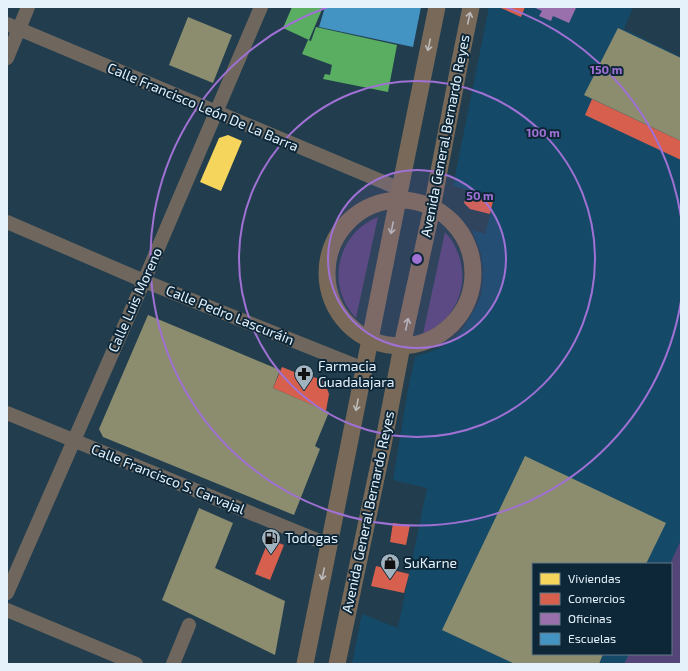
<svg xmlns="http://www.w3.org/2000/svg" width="688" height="671" font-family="'Exo 2',sans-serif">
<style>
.built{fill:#154968;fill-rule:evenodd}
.green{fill:#544579}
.homes{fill:#f6d55c}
.shops{fill:#d6604d}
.offices{fill:#9970ab}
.schools{fill:#4393c3}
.public{fill:#5aae61}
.industry{fill:#8c8c6e}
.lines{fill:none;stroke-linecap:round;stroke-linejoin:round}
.minor{stroke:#6f675e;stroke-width:14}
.major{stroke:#796958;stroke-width:17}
.oneway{stroke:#babbba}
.ring{fill:none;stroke:#a071d4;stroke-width:2}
.labels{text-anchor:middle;stroke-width:4;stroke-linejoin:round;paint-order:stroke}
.street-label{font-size:14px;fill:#e5f2fb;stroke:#0d2738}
.poi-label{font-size:14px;fill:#e5f2fb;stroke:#0d2738;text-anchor:start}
.centre{fill:#a071d4;stroke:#0d2738;stroke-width:2}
.ring-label{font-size:12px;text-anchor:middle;font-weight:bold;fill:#a071d4;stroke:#0d2738;stroke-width:4;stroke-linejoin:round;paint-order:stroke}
</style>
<rect width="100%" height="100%" fill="#223e4e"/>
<path class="built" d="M489,7H633L624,29L681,57V664H352L362,614L398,628L427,488L393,480L408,389L415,357L440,348L454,339L462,330L469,319L476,307L481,295L483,280V267L481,253L472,230L485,234L495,197L453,186ZM533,564H671V654H533Z"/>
<path class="green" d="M378,217L356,318C325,286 337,233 378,217Z
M445,232C475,265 465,317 423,334Z
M681,540V664H624L629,654H671V564H670Z"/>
<path class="homes" d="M228,135L242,141L221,191L200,182L219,138Z"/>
<path class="shops" d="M502,7H525L521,17L501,8Z
M592,99L681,141V160L585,115Z
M468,190L494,197L490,214L470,209L464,203Z
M282,367L297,373L298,371L324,381L329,394L326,411L273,388Z
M393,523L410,525L406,545L390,542Z
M269,539L284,545L270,580L255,574Z
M376,566L409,574L404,593L371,586Z"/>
<path class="offices" d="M533,7H574L576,8L569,23L553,16L551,21L539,16L542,11Z"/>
<path class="schools" d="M325,7H421L413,47L319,27Z"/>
<path class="public" d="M292,7H323L309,40L283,28Z
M316,27L397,45L388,92L323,79L325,74L330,75L332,65L302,54L308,40L311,41Z"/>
<path class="industry" d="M188,17L232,35L213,83L169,65Z
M618,28L681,58V141L584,95Z
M148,315L280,370L273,388L329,412L315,446L320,449L294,515L103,437L99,429Z
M525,456L666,523L646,564H533V654H603L599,664H515L442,630Z
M199,508L233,523L215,568L285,601L275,655L162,600Z"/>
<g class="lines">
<path class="minor" d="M7,24L400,189
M7,58L28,7
M7,222L144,281L364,369
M7,413L329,545
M7,593L144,281L261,7
M7,610L136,664
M173,664L189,625"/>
<path class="major" d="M327 273a73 73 0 1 1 146 0a73 73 0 1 1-146 0Z
M305,664L329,545L403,174L437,7
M337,664L383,445L402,346L432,208L460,61L471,7"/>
</g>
<defs><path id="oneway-shaft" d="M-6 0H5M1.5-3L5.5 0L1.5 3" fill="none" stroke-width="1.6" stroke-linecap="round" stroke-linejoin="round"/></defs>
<g class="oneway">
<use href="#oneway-shaft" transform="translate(469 18) rotate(-78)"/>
<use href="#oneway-shaft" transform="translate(429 45) rotate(102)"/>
<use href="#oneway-shaft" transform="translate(392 228) rotate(101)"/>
<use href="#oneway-shaft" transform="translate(407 324) rotate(-78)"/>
<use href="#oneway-shaft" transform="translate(357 405) rotate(101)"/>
<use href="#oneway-shaft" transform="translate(323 574) rotate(102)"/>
</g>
<circle cx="417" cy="259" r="89" fill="#a071d4" fill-opacity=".12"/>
<g class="ring">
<circle cx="417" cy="259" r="89"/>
<circle cx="417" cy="259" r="178"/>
<path d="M681 301A267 267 0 1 1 328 7M506 7A267 267 0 0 1 681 217"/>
</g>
<defs>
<g id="pharmacy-pin" transform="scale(1)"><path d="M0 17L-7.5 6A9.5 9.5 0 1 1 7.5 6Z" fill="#a1b3be" stroke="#0d2738"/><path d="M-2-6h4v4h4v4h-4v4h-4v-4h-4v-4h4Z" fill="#111"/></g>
<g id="fuel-pin" transform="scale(1)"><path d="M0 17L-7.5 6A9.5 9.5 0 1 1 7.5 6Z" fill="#a1b3be" stroke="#0d2738"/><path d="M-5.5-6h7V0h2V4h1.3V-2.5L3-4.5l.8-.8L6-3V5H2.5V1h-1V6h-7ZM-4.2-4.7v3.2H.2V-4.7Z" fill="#111"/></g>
<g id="shop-pin" transform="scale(1)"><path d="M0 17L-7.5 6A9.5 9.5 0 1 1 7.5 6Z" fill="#a1b3be" stroke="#0d2738"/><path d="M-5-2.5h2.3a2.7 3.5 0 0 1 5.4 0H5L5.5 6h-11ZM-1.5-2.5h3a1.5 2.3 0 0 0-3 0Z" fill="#111"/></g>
</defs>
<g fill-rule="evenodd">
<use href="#pharmacy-pin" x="304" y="374"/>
<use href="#fuel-pin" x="271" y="538"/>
<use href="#shop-pin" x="390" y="563"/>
</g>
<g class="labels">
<g class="street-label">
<text transform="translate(203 107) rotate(23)" y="5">Calle Francisco León De La Barra</text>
<text transform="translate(445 136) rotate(-79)" y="5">Avenida General Bernardo Reyes</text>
<text transform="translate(135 300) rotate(-66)" y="5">Calle Luis Moreno</text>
<text transform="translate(230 315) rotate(22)" y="5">Calle Pedro Lascuráin</text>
<text transform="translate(168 479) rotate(22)" y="5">Calle Francisco S. Carvajal</text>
<text transform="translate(368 512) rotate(-78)" y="5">Avenida General Bernardo Reyes</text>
</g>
<g class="poi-label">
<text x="318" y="371">Farmacia<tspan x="318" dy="16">Guadalajara</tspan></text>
<text x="285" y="543">Todogas</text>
<text x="404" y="568">SuKarne</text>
</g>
</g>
<circle cx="417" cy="259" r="6" class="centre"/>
<g class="ring-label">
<text x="606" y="74">150 m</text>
<text x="543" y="137">100 m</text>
<text x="480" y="200">50 m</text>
</g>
<rect width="688" height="671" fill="none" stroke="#e5f2fb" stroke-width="16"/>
<rect x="532" y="563" width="140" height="92" fill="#0d2738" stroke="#637886"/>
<rect x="540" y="573" width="20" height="12" fill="#f6d55c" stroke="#637886"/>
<text x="568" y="583" font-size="12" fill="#e5f2fb">Viviendas</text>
<rect x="540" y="593" width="20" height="12" fill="#d6604d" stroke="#637886"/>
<text x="568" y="603" font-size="12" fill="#e5f2fb">Comercios</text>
<rect x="540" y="613" width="20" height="12" fill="#9970ab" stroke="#637886"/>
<text x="568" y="623" font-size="12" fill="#e5f2fb">Oficinas</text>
<rect x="540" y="633" width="20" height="12" fill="#4393c3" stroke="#637886"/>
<text x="568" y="643" font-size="12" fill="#e5f2fb">Escuelas</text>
</svg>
